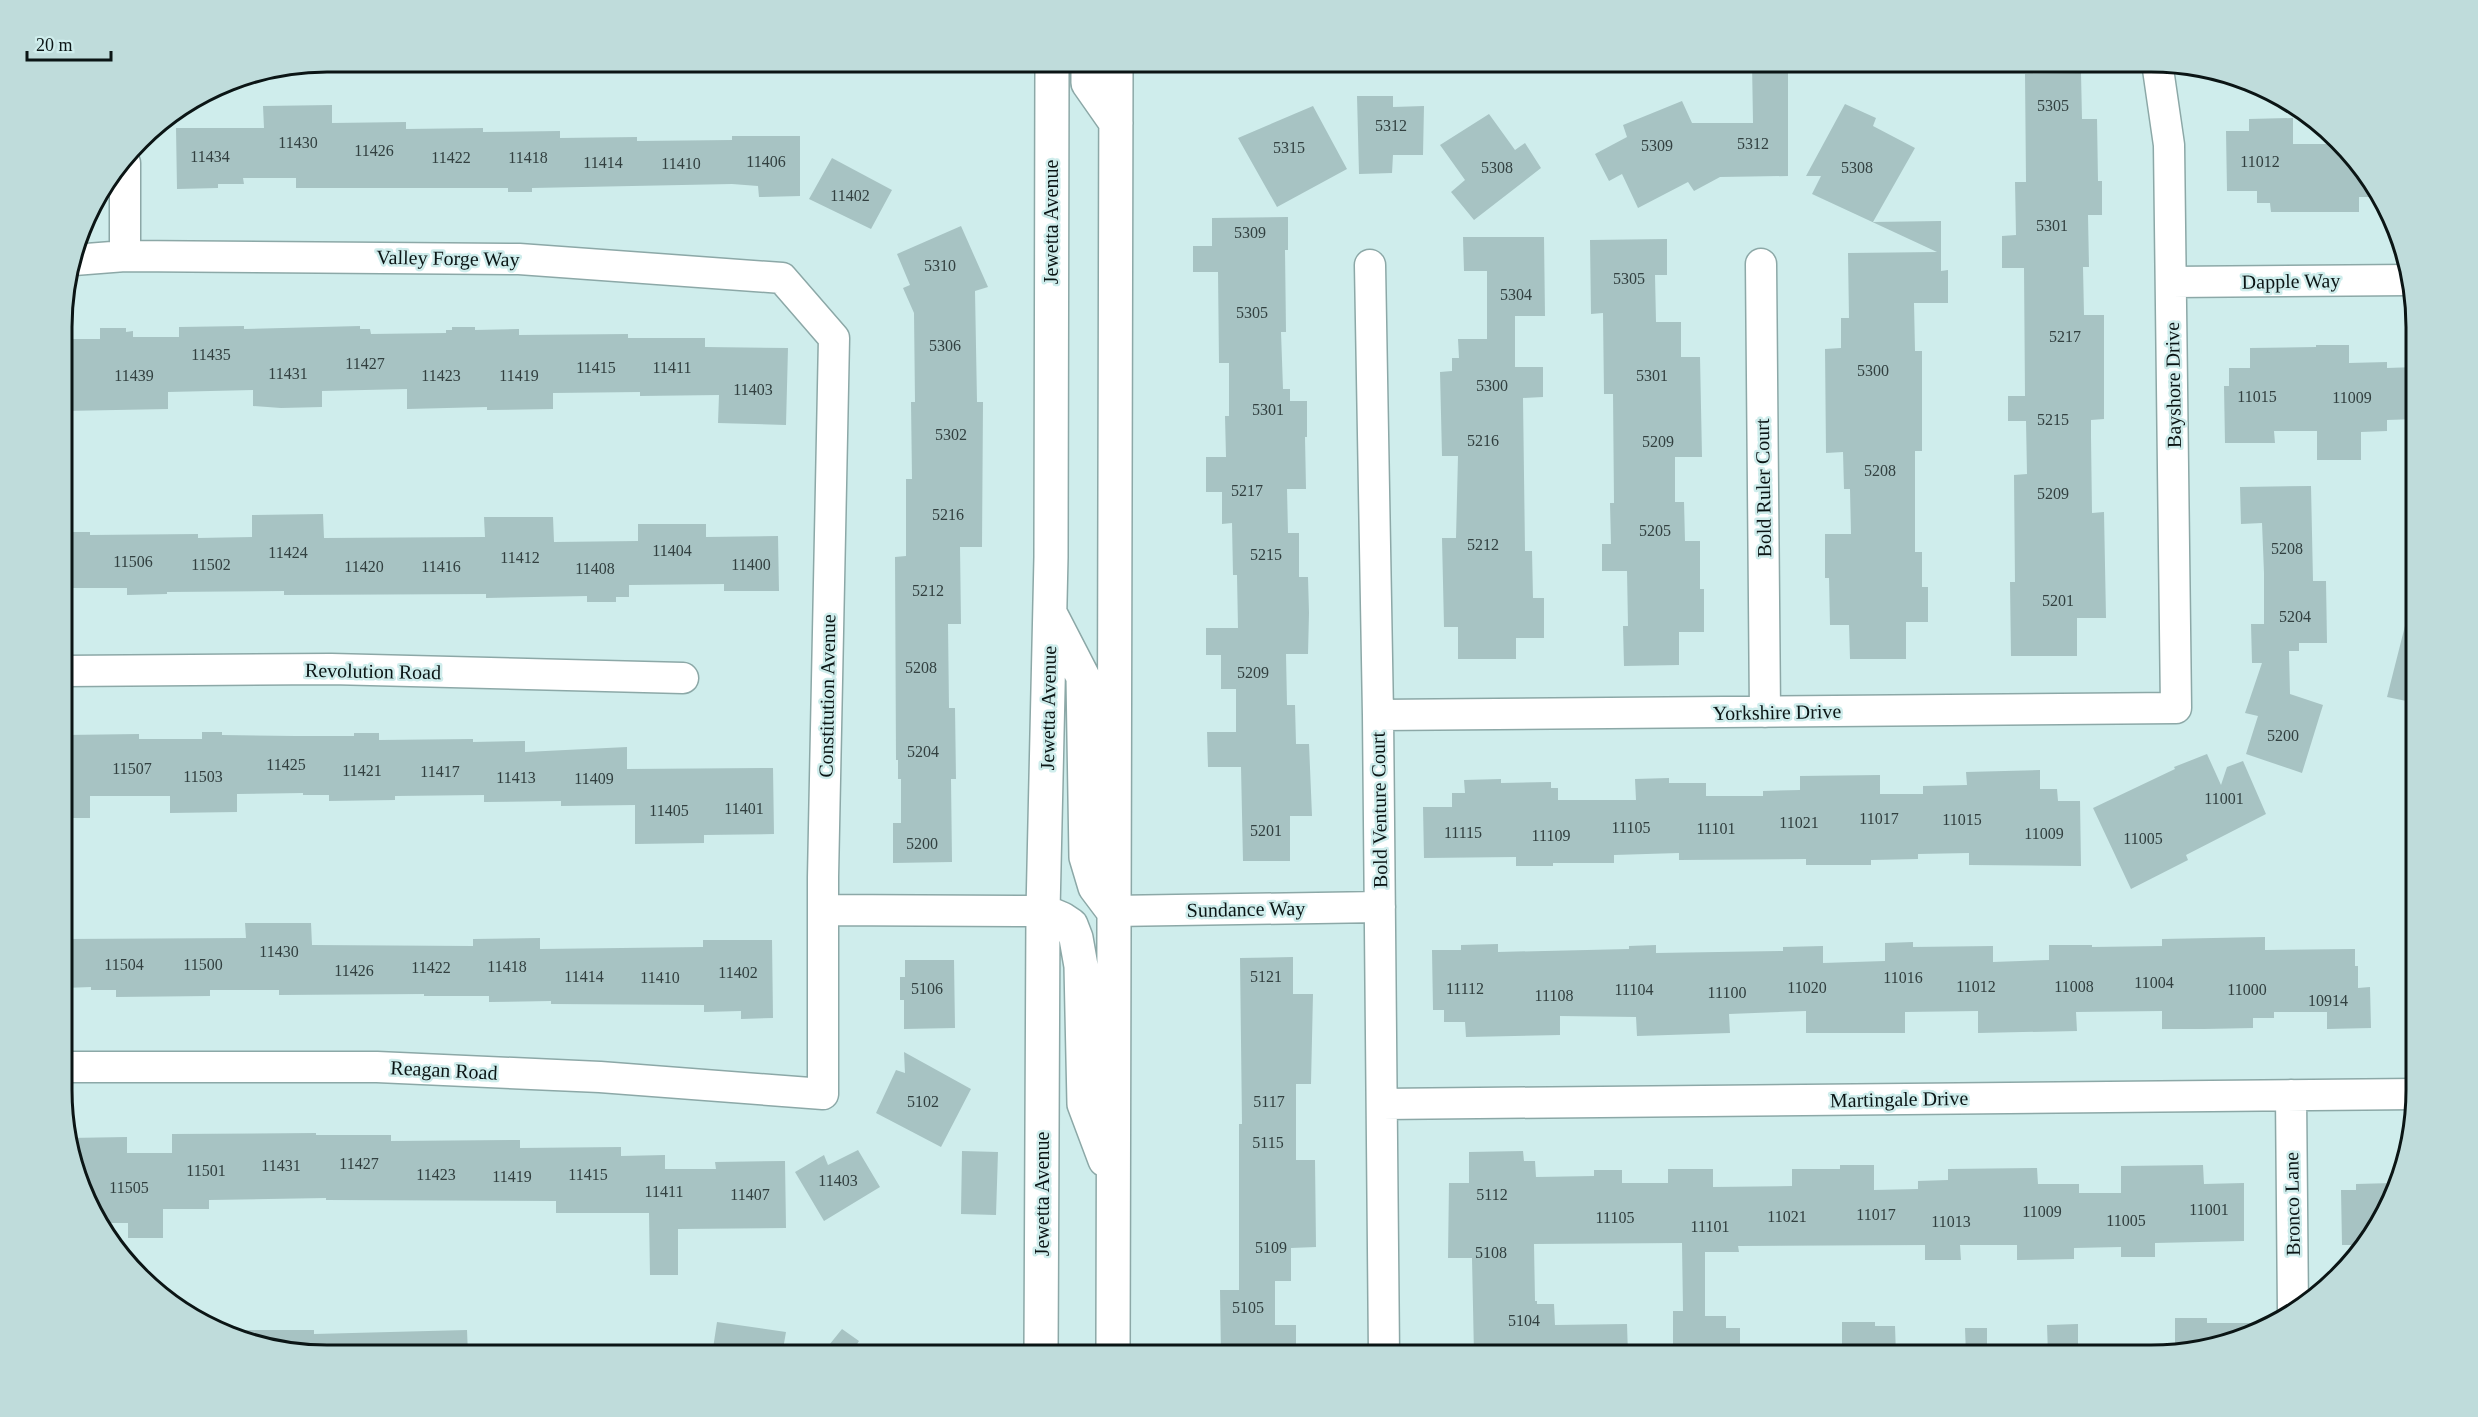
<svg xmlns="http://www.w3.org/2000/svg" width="2478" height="1417" font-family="'Times New Roman',serif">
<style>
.building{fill:#a7c3c3}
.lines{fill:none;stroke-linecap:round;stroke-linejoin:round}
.street-casing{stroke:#8ca8a7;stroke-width:33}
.secondary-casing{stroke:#8ca8a7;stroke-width:36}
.street{stroke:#fff;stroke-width:30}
.secondary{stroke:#fff;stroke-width:33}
.labels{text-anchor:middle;stroke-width:5;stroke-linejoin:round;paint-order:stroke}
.number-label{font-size:16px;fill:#324040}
.street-label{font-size:20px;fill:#0b1515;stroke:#cfedec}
.rim{fill:none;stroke:#0b1515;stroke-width:3}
</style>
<rect width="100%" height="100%" fill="#cfedec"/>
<path class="building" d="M1752,62H1788V176L1720,177L1694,191L1688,182L1638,208L1622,174L1609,181L1595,154L1627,137L1623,125L1682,101L1692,123H1753Z
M2081,73L2082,119H2097L2098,181H2102V215H2088L2089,267H2083L2084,315H2104V419L2091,420V437L2092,513L2104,512L2106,618H2077V656H2011L2010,582H2015L2014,475L2027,474L2026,421H2008V396H2025L2024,268H2002V236L2016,235L2015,182H2026L2025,74Z
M1357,96H1393V107L1424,106L1423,155H1393L1392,173L1359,174Z
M1845,104L1876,118L1873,126L1915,148L1873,222L1941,221V271L1948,270V303H1914L1915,351H1922V451H1915V552H1922V587H1928V622H1906V659H1850L1849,625H1830L1829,578H1825V534H1851L1850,489H1844L1843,452L1826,453L1825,349L1841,348V318H1849L1848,253L1937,252L1812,194L1821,176H1806Z
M332,105V123L406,122V129L483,128V132L560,131V138L637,137V141L732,140V136H800V196L759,197L758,186L732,184L532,188V192H508V188H296V178H243L244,184H218V188L177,189L176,128H264L263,106Z
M1313,106L1347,169L1277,207L1238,138Z
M1489,114L1515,150L1525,143L1541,168L1474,220L1451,192L1465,180L1440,145Z
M2293,118V144H2334L2372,180L2380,197H2359V212H2271L2270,203H2257V191H2227L2226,131H2249V119Z
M832,158L892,190L871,229L809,199Z
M1288,217V250H1285L1286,332H1281L1283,389H1290V401H1307V437H1305L1306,489H1287L1288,533H1299V577H1308L1309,613L1308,654H1286L1287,705H1295L1296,744H1309L1312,816H1290V861H1243L1241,767H1208L1207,732H1236V689H1221V655H1206V628H1238L1237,575H1233L1232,523L1222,524V492H1206V457H1226L1225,416H1229V363H1219L1218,272H1193V246H1212V218Z
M961,226L988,287L975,291L977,402H983L982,547H960L961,624H948L949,708H955L956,779H951L952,862L893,863V823H901V779H898V760H896L895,557L906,556V479H912L911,402H915L914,313L903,288L910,285L897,254Z
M1463,237H1544L1545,316H1515V367H1543V397L1523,398L1525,551H1532L1533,598H1544V638H1516V659H1458V627H1444L1442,538H1456L1458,456H1442L1440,372L1452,371V358H1459L1458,339H1487V271H1464Z
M1667,239V275H1655L1656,322H1681V357H1700L1702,457H1675V502H1684L1685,541H1700V589H1704V632H1679V665L1624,666L1623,626H1628L1627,571H1602V544H1611L1610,503H1614L1613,394H1604L1603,313L1591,314L1590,240Z
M244,326V329L360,326V329H370L371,334L446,333V330H452V327H475V330L519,329V335L628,334V338H705V347L788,348L786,425L718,423L719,395L640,396V392L553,393V409L487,410V407L407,409V389L322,391V407L281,408L253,406V390L168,392V409L64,411V339H100V328H126V332L133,331V337H179V327Z
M2316,345H2349V363L2387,362V368L2416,367V419L2387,420V431L2361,432V460H2317V431H2274L2275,443H2225L2224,386H2229V368H2250V348L2316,347Z
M2311,486L2313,581H2326L2327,643H2299V651H2289L2290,694L2323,705L2302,773L2246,754L2258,716L2245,713L2262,663H2252L2251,624H2264V573L2262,523L2241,524L2240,487Z
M323,514L324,538L485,537L484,517H553L554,542L638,541V524H706V537L778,536L779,591H724V584L629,585V597H616V602H587V596L486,598V594L284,595V591L167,592V594L127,595V588H64V532H90V535L198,534V538L252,537V515Z
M2408,614L2416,615V703L2387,697Z
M202,732H222V735L295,736H354V733H379V740L473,739V742L525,741V752L627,747V769L773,768L774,834L704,835V843L635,844V805L561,806V801L484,802V795L395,796V800L329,801V795H303V793L237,794V812L170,813V796H90V818H64V739H66V735L139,734V739H202Z
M2207,754L2221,785L2227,767L2243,761L2266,814L2186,855L2188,860L2131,889L2093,808L2175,769L2174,767Z
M2040,770V789H2057L2058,801H2080L2081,866L1969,865V853L1918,854V859L1871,860V865H1806V859L1679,860V853L1614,855V863H1553V866H1516V857L1424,858L1423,807H1452V793H1465L1464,780L1501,779V783L1551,782V788H1558V800H1636L1635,779L1669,778V783H1706V796H1763V791L1800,790V776L1880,775V794H1923V786L1967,785L1966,772Z
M245,923H311L312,945L473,946V939L540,938V949L703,947V940H772L773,1018L741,1019V1011L704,1012V1005L551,1004V1001L489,1002V996H424V994L279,995V990H210V996L116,997V990H91V987L64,988V939L246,938Z
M2265,937V950L2355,949V966H2358V988L2370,987L2371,1028L2327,1029V1012H2274V1018H2253V1028L2204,1029H2162V1011L2076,1012L2077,1031L1978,1033V1011L1905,1012V1033H1806V1011L1729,1014L1730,1033L1637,1036L1636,1017L1560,1016V1035L1466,1037L1465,1022H1444V1010H1433L1432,950H1461V945L1498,944V952L1629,949V946L1656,945V953L1783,951V947L1823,946V963L1885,961V943L1913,942V947L1993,946V962L2049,960V945H2092V947L2162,946V939Z
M1293,957V994H1313L1311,1084H1296V1160H1315L1316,1247L1291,1248V1281H1275V1325H1296V1355H1221L1220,1290H1239V1124H1242L1240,958Z
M905,960H954L955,1028L904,1029V1000H900V977H905Z
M904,1052L971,1089L941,1147L876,1113L896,1070L905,1073Z
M316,1133V1135H391V1141L520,1140V1148L621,1147V1156L665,1155V1169H716L715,1162L785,1161L786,1228L678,1229V1275H650L649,1213H556V1201L326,1200V1198L209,1200V1209H163V1238H128V1223H101L69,1138L127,1137V1153H172V1134Z
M858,1150L880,1187L824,1221L795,1172L824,1155L828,1165Z
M962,1151L998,1152L996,1215L961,1214Z
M1523,1151L1524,1161H1535L1536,1177L1594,1176V1170H1622V1183H1668V1169H1713V1187L1792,1186V1169H1840V1165H1874V1190L1918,1189V1181L1948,1180V1169L2037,1168L2038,1184H2079V1193H2121V1166L2203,1165L2204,1184L2244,1183V1241L2155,1243V1257H2121V1247L2074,1248V1259L2017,1260V1245H1960L1961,1260H1925V1245L1738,1246L1739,1252H1705V1316H1726V1328H1740V1355H1673V1311H1683L1682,1243L1534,1244L1535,1301H1537V1304H1554L1555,1325L1627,1324L1628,1355H1474L1472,1258H1448L1449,1183H1469V1152Z
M2393,1183L2381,1223L2364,1245H2342L2341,1190H2356V1184Z
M2175,1318H2207V1323H2253L2254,1329L2175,1353Z
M717,1322L786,1332L782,1355H712Z
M1842,1322H1875V1326H1895L1896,1355H1842Z
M2078,1324V1355H2048L2047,1325Z
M1965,1328H1987V1355H1966Z
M842,1329L859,1341L850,1355H821Z
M240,1330H314V1334L467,1330L468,1355H326L258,1347L240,1339Z"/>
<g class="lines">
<g class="street-casing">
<path id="street" d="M125,163V256
M1761,264L1765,712
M1370,265L1378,715L1384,1355
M2172,282L2410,280
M64,671L331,669L683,678
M1378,715L2176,708L2169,145L2157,62
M823,910L1043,911
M1113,911L1380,907
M64,1067H377L600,1077L823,1094V877L834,338L782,278L519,259L125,256L74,260
M2291,1095L2293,1313
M1382,1104L2416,1094"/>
</g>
<g class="secondary-casing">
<path id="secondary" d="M1088,62V83L1116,123
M1051,615L1083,677L1086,857L1095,887L1113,911
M1043,911L1062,919L1071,925L1076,938L1081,966L1084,1104L1105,1160
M1041,1355L1043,911L1051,557L1052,62
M1113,1355L1116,62"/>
</g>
<use href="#street" class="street"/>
<use href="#secondary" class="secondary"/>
</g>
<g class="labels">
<g class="number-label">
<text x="2053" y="111">5305</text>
<text x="1391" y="131">5312</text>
<text x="298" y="148">11430</text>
<text x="1753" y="149">5312</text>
<text x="1657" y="151">5309</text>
<text x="1289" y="153">5315</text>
<text x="374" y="156">11426</text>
<text x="210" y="162">11434</text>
<text x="451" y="163">11422</text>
<text x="528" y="163">11418</text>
<text x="766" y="167">11406</text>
<text x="2260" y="167">11012</text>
<text x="603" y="168">11414</text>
<text x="681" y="169">11410</text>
<text x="1497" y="173">5308</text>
<text x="1857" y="173">5308</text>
<text x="850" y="201">11402</text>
<text x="2052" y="231">5301</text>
<text x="1250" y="238">5309</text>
<text x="940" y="271">5310</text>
<text x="1629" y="284">5305</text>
<text x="1516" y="300">5304</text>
<text x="1252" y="318">5305</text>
<text x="2065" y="342">5217</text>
<text x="945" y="351">5306</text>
<text x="211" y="360">11435</text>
<text x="365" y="369">11427</text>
<text x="596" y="373">11415</text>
<text x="672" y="373">11411</text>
<text x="1873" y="376">5300</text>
<text x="288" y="379">11431</text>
<text x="134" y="381">11439</text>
<text x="441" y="381">11423</text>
<text x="519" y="381">11419</text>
<text x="1652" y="381">5301</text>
<text x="1492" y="391">5300</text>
<text x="753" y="395">11403</text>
<text x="2257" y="402">11015</text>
<text x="2352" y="403">11009</text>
<text x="1268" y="415">5301</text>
<text x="2053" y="425">5215</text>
<text x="951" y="440">5302</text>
<text x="1483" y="446">5216</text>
<text x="1658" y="447">5209</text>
<text x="1880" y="476">5208</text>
<text x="1247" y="496">5217</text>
<text x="2053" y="499">5209</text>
<text x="948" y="520">5216</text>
<text x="1655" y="536">5205</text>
<text x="1483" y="550">5212</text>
<text x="2287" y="554">5208</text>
<text x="672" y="556">11404</text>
<text x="288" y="558">11424</text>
<text x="1266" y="560">5215</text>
<text x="520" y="563">11412</text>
<text x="133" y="567">11506</text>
<text x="211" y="570">11502</text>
<text x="751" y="570">11400</text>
<text x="364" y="572">11420</text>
<text x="441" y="572">11416</text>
<text x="595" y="574">11408</text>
<text x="928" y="596">5212</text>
<text x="2058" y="606">5201</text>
<text x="2295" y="622">5204</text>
<text x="921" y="673">5208</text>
<text x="1253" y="678">5209</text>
<text x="2283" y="741">5200</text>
<text x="923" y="757">5204</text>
<text x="286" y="770">11425</text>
<text x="132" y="774">11507</text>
<text x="362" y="776">11421</text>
<text x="440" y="777">11417</text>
<text x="203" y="782">11503</text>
<text x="516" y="783">11413</text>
<text x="594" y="784">11409</text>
<text x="2224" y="804">11001</text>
<text x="744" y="814">11401</text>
<text x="669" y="816">11405</text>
<text x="1879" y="824">11017</text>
<text x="1962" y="825">11015</text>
<text x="1799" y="828">11021</text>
<text x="1631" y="833">11105</text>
<text x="1716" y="834">11101</text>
<text x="1266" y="836">5201</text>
<text x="1463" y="838">11115</text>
<text x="2044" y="839">11009</text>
<text x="1551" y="841">11109</text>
<text x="2143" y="844">11005</text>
<text x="922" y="849">5200</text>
<text x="279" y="957">11430</text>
<text x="124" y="970">11504</text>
<text x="203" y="970">11500</text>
<text x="507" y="972">11418</text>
<text x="431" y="973">11422</text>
<text x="354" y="976">11426</text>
<text x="738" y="978">11402</text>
<text x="584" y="982">11414</text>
<text x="1266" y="982">5121</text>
<text x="660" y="983">11410</text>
<text x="1903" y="983">11016</text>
<text x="2154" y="988">11004</text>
<text x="1976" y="992">11012</text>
<text x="2074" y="992">11008</text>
<text x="1807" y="993">11020</text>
<text x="927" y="994">5106</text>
<text x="1465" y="994">11112</text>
<text x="1634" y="995">11104</text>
<text x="2247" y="995">11000</text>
<text x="1727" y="998">11100</text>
<text x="1554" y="1001">11108</text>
<text x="2328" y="1006">10914</text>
<text x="923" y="1107">5102</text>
<text x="1269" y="1107">5117</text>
<text x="1268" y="1148">5115</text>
<text x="359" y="1169">11427</text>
<text x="281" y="1171">11431</text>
<text x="206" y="1176">11501</text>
<text x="436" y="1180">11423</text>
<text x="588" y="1180">11415</text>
<text x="512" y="1182">11419</text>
<text x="838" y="1186">11403</text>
<text x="129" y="1193">11505</text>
<text x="664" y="1197">11411</text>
<text x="750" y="1200">11407</text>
<text x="1492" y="1200">5112</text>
<text x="2209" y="1215">11001</text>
<text x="2042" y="1217">11009</text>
<text x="1876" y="1220">11017</text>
<text x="1787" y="1222">11021</text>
<text x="1615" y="1223">11105</text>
<text x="2126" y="1226">11005</text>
<text x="1951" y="1227">11013</text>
<text x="1710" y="1232">11101</text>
<text x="1271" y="1253">5109</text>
<text x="1491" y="1258">5108</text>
<text x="1248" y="1313">5105</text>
<text x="1524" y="1326">5104</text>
</g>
<g class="street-label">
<text transform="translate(1051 222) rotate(-90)" y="7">Jewetta Avenue</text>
<text transform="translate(448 258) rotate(1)" y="7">Valley Forge Way</text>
<text transform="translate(2291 281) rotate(-1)" y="7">Dapple Way</text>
<text transform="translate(2173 385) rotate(-91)" y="7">Bayshore Drive</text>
<text transform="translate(1763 488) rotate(-91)" y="7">Bold Ruler Court</text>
<text transform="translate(373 671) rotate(1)" y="7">Revolution Road</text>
<text transform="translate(827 696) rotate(-89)" y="7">Constitution Avenue</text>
<text transform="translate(1048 708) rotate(-89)" y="7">Jewetta Avenue</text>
<text transform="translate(1777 712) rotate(-1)" y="7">Yorkshire Drive</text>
<text transform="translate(1379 810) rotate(-91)" y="7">Bold Venture Court</text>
<text transform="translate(1246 909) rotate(-1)" y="7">Sundance Way</text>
<text transform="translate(444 1070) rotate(3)" y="7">Reagan Road</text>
<text transform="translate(1899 1099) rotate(-1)" y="7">Martingale Drive</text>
<text transform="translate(1042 1194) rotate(-90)" y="7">Jewetta Avenue</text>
<text transform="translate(2292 1204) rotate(-91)" y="7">Bronco Lane</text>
</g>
</g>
<path d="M0 0H2478V1417H0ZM327 72H2151A255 255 0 0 1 2406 327V1090A255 255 0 0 1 2151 1345H327A255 255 0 0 1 72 1090V327A255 255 0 0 1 327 72Z" fill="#bfdcdb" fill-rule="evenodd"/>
<path class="rim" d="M327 72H2151A255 255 0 0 1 2406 327V1090A255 255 0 0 1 2151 1345H327A255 255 0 0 1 72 1090V327A255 255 0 0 1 327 72Z"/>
<path d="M27 51v9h84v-9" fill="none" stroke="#0b1515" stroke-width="3"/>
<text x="36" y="51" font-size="18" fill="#0b1515" stroke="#cfedec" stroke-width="4.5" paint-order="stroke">20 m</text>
</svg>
